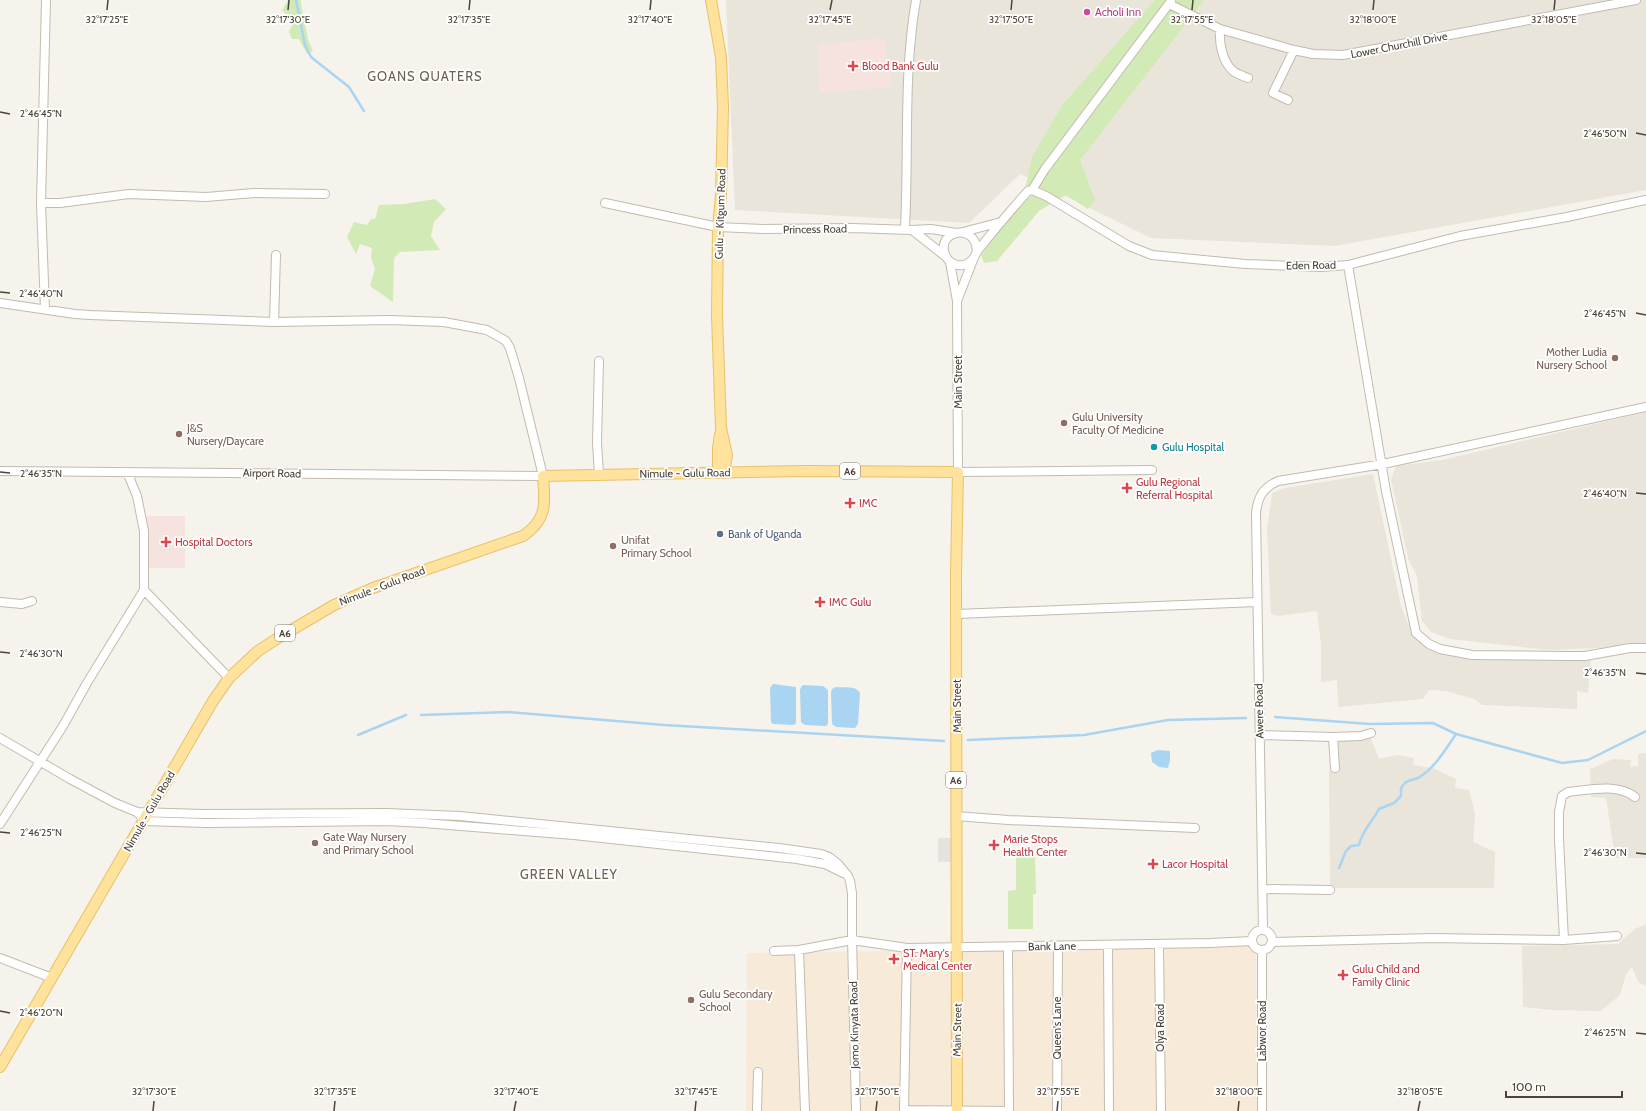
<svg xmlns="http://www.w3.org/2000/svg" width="1646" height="1111" font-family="Cabin,sans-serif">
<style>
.residential{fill:#eae5da}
.commercial{fill:#f7ead8}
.medical{fill:#f6e3e0}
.green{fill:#d2eab5}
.parking{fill:#e5e3e0}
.water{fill:#a9d4f2}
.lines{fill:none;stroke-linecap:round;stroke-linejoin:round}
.stream{stroke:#a9d4f2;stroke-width:2.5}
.minor-casing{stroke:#c2bbae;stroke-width:10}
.major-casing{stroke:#e6c16a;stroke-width:12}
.minor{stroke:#fff;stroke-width:8}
.major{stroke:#ffe39c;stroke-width:10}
.ticks{fill:none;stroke:#4b4439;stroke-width:1.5}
.hotel-dot{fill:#d1479c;stroke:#fff;stroke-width:1.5}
.health-dot{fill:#e0444e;stroke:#fff;stroke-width:1.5}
.education-dot{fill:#8d6e63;stroke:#fff;stroke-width:1.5}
.culture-dot{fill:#0f9aa8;stroke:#fff;stroke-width:1.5}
.service-dot{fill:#5c6f8a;stroke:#fff;stroke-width:1.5}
.labels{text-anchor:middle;stroke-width:3.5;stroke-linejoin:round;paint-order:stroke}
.shield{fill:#fff;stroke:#817c74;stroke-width:1}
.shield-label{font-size:10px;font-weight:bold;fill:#4b4439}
.hotel-label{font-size:11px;fill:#b23c85;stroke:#fff;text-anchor:start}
.street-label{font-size:11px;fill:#4b4439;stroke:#fff}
.health-label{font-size:11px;fill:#be3a42;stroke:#fff;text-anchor:start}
.education-label{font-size:11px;fill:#785e54;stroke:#fff;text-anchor:start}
.culture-label{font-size:11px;fill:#0d838f;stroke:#fff;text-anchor:start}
.service-label{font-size:11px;fill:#4e5e75;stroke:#fff;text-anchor:start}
.quarter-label{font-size:13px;letter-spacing:1px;fill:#6e6250;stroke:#fff}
.ticks-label{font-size:10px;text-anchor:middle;fill:#4b4439;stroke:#fff;stroke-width:3.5;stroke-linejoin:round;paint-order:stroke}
</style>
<rect width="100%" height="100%" fill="#f6f3ec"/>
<path class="residential" d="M726,0H1646V190L1335,246L1151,238L1020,174L969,223L735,210Z
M1646,412V646L1549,650L1450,639L1431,632L1422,621L1417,576L1408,558L1391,479L1396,466L1442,460Z
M1373,474L1401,606L1412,633L1424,644L1493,659L1591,660L1588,693L1577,691V709L1482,705L1474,699L1446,691L1429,690L1423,699L1338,707L1337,680L1321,682V644L1317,611L1278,616L1271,614L1267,530L1272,493L1285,488Z
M1336,735L1370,736L1379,759L1397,755L1414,758L1413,765L1433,768L1456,779L1455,788L1469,790L1475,814L1473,842L1495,852L1494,888H1330L1329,770H1337Z
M1646,753V858H1615L1606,798L1591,797L1590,769L1613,759L1631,760L1630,767L1638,766V754Z
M1646,924V986L1638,982L1632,967L1626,974L1620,995L1601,1011L1552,1010L1523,1007L1522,946L1618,944L1635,929Z"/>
<path class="commercial" d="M1252,945L1256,951L1257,1111H746L747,953Z"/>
<path class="medical" d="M884,38L892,87L819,93L818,45Z
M146,516H185V568H146Z"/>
<path class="green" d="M288,0H301V4L308,39L313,51L307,54L299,39H292L289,32L293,22L282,10Z
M1155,0H1204L1080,160L1095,200L1088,209L1066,195L1039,211L997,261L984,263L981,255L1023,200L1032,157L1063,104Z
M435,199L446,209L434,222L431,236L440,250L400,252L394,258L393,302L370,286L375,269L371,258L372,248L360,244L356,254L347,237L354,222L367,225L371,219H375L379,205L404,204Z
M1016,852H1031L1035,856L1036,894H1033V929H1008V891L1016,890Z"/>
<path class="parking" d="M938,838H951V862H938Z"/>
<path class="water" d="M773,684L796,687V723L794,725L773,724L771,722L770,688Z
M803,685L823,686L828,690V724L826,726L805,725L801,722L800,690L801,687Z
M836,687C844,688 856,685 860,693L858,724L855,728L836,727L832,724L831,692L832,689Z
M1158,750L1170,751V760L1168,768L1159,767L1152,762L1151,753Z"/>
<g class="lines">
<path class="stream" d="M296,0L305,45L311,57L349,87L364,111
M421,715L508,712L664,725L944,741
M1275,717L1370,724L1433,723L1456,734L1562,763L1588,760L1646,731
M358,735L406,715
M968,740L1084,735L1168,720L1246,718
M1339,868L1346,851L1351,846L1359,845C1362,831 1372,822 1379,809L1394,803L1401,796C1401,791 1400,787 1404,784C1407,780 1413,780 1418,778C1434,769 1446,749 1456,734"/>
<g class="minor-casing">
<path id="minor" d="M1169,4L1220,29L1294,50L1313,54L1343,55L1636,0
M1220,29C1219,43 1222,61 1233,71C1237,74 1243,76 1248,78
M1288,100L1273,93L1294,50
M1032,190L1045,169L1171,1
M41,203H60L129,194L206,197L254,193L325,194
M605,203L718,227L763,229L852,228L912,230L931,229L956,233
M905,228C909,152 903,75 916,0
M912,230L945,256
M963,232L1001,222
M977,252C976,221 936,231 945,254C949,266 964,269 972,260C975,257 976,253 978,250C994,230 1011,210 1028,191L1032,190L1046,196L1129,246L1152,255L1245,264L1321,267L1348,265L1460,236L1567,217L1646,200
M950,262L957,301L958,472L1152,470
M1348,265L1386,491L1416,633L1429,644L1440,649L1472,655L1567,656H1585L1630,648H1646
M957,301L973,260
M0,303L75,314L90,315L274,322L389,320L444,322L487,330L506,341L510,348L519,378L543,476L0,471
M45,309L41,203L46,0
M274,322L276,255
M599,361L597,443L599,474
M127,472L137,496L144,531V590L229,678
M0,602L22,604L32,601
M957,614L1257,602
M1259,735L1333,737L1361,736L1371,733
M1333,737L1335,768
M0,738L70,779L115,803L137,812L145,821L206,823L386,821L424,823L574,835L797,859L825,864L843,873
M137,812L203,814L386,813L460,816L779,848L821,854L829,857L838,864L848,876L850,881L852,893V937L856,1111
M956,816L1008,820L1195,828
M0,824L63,726L87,683L144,590
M1263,889L1330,890
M1252 940a10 10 0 1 1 20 0a10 10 0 1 1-20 0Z
M1263,930L1256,513C1258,496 1263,488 1278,481L1383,464L1646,407
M1564,940L1559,839V812L1562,796L1568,792C1589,790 1617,783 1635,797
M1272,942L1433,938L1564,940L1617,936
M1159,944L1161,1111
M1108,945L1109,1111
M1008,947L1009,1111
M799,950L805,1111
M1262,950V1111
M774,951L799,950L852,940L907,948L1210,943L1252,941
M0,958L52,978
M904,1110L1009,1111
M757,1111L758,1072
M904,1111L907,948
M1057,1111L1058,946"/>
</g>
<g class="major-casing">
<path id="major" d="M711,0L721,57L723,107L721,195L718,227L717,316L721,428L727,455L724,473
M718,473V448L720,434
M0,1067L213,701L229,678L258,651L278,638L334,605L373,588L523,536C548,519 545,503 543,476L806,471L958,472L956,574L957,1111"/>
</g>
<use href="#minor" class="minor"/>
<use href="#major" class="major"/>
</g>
<path class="ticks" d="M107,10L108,0M288,10L289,0M469,10L470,0M650,10L651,0M830,10L832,0M1011,10L1012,0M1192,10L1193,0M1373,10L1374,0M1554,10L1555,0M0,112L10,114M1636,133L1646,135M0,292L10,293M1636,313L1646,315M0,472L10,473M1636,493L1646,494M0,652L10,653M1636,673L1646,674M0,832L10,833M1636,853L1646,854M0,1011L10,1013M1636,1033L1646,1034M153,1111L154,1101M334,1111L335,1101M514,1111L516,1101M695,1111L696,1101M876,1111L877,1101M1057,1111L1058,1101M1238,1111L1239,1101M1418,1111L1420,1101"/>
<circle class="hotel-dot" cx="1087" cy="12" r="4"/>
<g class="health-dot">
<path d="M851 60h4v4h4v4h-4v4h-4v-4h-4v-4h4z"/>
<path d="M1125 482h4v4h4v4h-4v4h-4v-4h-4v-4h4z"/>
<path d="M848 497h4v4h4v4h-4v4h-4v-4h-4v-4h4z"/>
<path d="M164 536h4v4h4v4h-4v4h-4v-4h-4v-4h4z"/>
<path d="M818 596h4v4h4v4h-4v4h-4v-4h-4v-4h4z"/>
<path d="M992 839h4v4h4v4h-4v4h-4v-4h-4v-4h4z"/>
<path d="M1151 858h4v4h4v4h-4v4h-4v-4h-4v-4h4z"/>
<path d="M892 953h4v4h4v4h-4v4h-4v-4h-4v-4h4z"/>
<path d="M1341 969h4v4h4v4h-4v4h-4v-4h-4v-4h4z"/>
</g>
<g class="education-dot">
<circle cx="1615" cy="358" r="4"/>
<circle cx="1064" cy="423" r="4"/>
<circle cx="179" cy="434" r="4"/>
<circle cx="613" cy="546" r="4"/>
<circle cx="315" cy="843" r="4"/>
<circle cx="691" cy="1000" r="4"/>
</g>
<circle class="culture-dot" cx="1154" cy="447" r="4"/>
<circle class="service-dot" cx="720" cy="534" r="4"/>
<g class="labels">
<g class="shield">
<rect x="840" y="463" width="20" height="16" rx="3"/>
<rect x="275" y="625" width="20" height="16" rx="3"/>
<rect x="946" y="772" width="20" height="16" rx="3"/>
</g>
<g class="shield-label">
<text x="850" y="475">A6</text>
<text x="285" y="637">A6</text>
<text x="956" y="784">A6</text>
</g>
<g class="hotel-label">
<text x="1095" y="16">Acholi Inn</text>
</g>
<g class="street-label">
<text transform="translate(1399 45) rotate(-11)" y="4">Lower Churchill Drive</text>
<text transform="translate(720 214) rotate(-88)" y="4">Gulu - Kitgum Road</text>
<text transform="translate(815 229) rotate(-1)" y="4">Princess Road</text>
<text transform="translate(1311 265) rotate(-1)" y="4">Eden Road</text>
<text transform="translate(958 382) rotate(-90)" y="4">Main Street</text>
<text transform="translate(272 473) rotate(1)" y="4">Airport Road</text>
<text transform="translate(685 473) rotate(-1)" y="4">Nimule - Gulu Road</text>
<text transform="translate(382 586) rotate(-21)" y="4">Nimule - Gulu Road</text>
<text transform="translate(957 706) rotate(-90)" y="4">Main Street</text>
<text transform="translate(1259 711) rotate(-91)" y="4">Awere Road</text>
<text transform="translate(149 811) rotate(-60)" y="4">Nimule - Gulu Road</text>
<text transform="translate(1052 946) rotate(-1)" y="4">Bank Lane</text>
<text transform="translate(854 1025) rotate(-91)" y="4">Jomo Kinyata Road</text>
<text transform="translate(1057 1028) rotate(-90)" y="4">Queen's Lane</text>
<text transform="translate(1160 1028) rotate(-90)" y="4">Olya Road</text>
<text transform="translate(957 1030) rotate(-89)" y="4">Main Street</text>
<text transform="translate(1262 1031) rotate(-90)" y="4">Labwor Road</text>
</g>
<g class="health-label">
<text x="862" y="70">Blood Bank Gulu</text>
<text x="1136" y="486">Gulu Regional<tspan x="1136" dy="13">Referral Hospital</tspan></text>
<text x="859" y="507">IMC</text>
<text x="175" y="546">Hospital Doctors</text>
<text x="829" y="606">IMC Gulu</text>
<text x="1003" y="843">Marie Stops<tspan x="1003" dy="13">Health Center</tspan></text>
<text x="1162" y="868">Lacor Hospital</text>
<text x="903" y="957">ST. Mary's<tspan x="903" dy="13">Medical Center</tspan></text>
<text x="1352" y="973">Gulu Child and<tspan x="1352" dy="13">Family Clinic</tspan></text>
</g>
<g class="education-label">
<text x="1607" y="356" text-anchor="end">Mother Ludia<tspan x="1607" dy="13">Nursery School</tspan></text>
<text x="1072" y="421">Gulu University<tspan x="1072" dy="13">Faculty Of Medicine</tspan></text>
<text x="187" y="432">J&amp;S<tspan x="187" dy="13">Nursery/Daycare</tspan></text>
<text x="621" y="544">Unifat<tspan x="621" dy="13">Primary School</tspan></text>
<text x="323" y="841">Gate Way Nursery<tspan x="323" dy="13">and Primary School</tspan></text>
<text x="699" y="998">Gulu Secondary<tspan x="699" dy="13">School</tspan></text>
</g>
<g class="culture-label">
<text x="1162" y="451">Gulu Hospital</text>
</g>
<g class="service-label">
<text x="728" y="538">Bank of Uganda</text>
</g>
<g class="quarter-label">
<text x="425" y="81">GOANS QUATERS</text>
<text x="569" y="879">GREEN VALLEY</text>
</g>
</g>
<g class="ticks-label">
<text x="107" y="23">32°17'25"E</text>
<text x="288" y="23">32°17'30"E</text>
<text x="469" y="23">32°17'35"E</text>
<text x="650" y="23">32°17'40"E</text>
<text x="830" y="23">32°17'45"E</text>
<text x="1011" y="23">32°17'50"E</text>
<text x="1192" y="23">32°17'55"E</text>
<text x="1373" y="23">32°18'00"E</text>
<text x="1554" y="23">32°18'05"E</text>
<text x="41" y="117">2°46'45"N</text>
<text x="1605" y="137">2°46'50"N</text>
<text x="41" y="297">2°46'40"N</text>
<text x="1605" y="317">2°46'45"N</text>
<text x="41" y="477">2°46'35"N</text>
<text x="1605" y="497">2°46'40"N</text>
<text x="41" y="657">2°46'30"N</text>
<text x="1605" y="676">2°46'35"N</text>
<text x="41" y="836">2°46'25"N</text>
<text x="1605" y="856">2°46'30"N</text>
<text x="41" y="1016">2°46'20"N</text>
<text x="1605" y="1036">2°46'25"N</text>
<text x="154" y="1095">32°17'30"E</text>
<text x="335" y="1095">32°17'35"E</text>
<text x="516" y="1095">32°17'40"E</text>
<text x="696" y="1095">32°17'45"E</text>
<text x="877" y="1095">32°17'50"E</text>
<text x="1058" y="1095">32°17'55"E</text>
<text x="1239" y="1095">32°18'00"E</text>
<text x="1420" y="1095">32°18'05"E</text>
</g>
<path d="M1506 1091v6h116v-6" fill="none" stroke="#4b4439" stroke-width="2"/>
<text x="1512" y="1091" font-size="12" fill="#4b4439" stroke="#ffffff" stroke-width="3" paint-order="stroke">100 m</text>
</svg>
